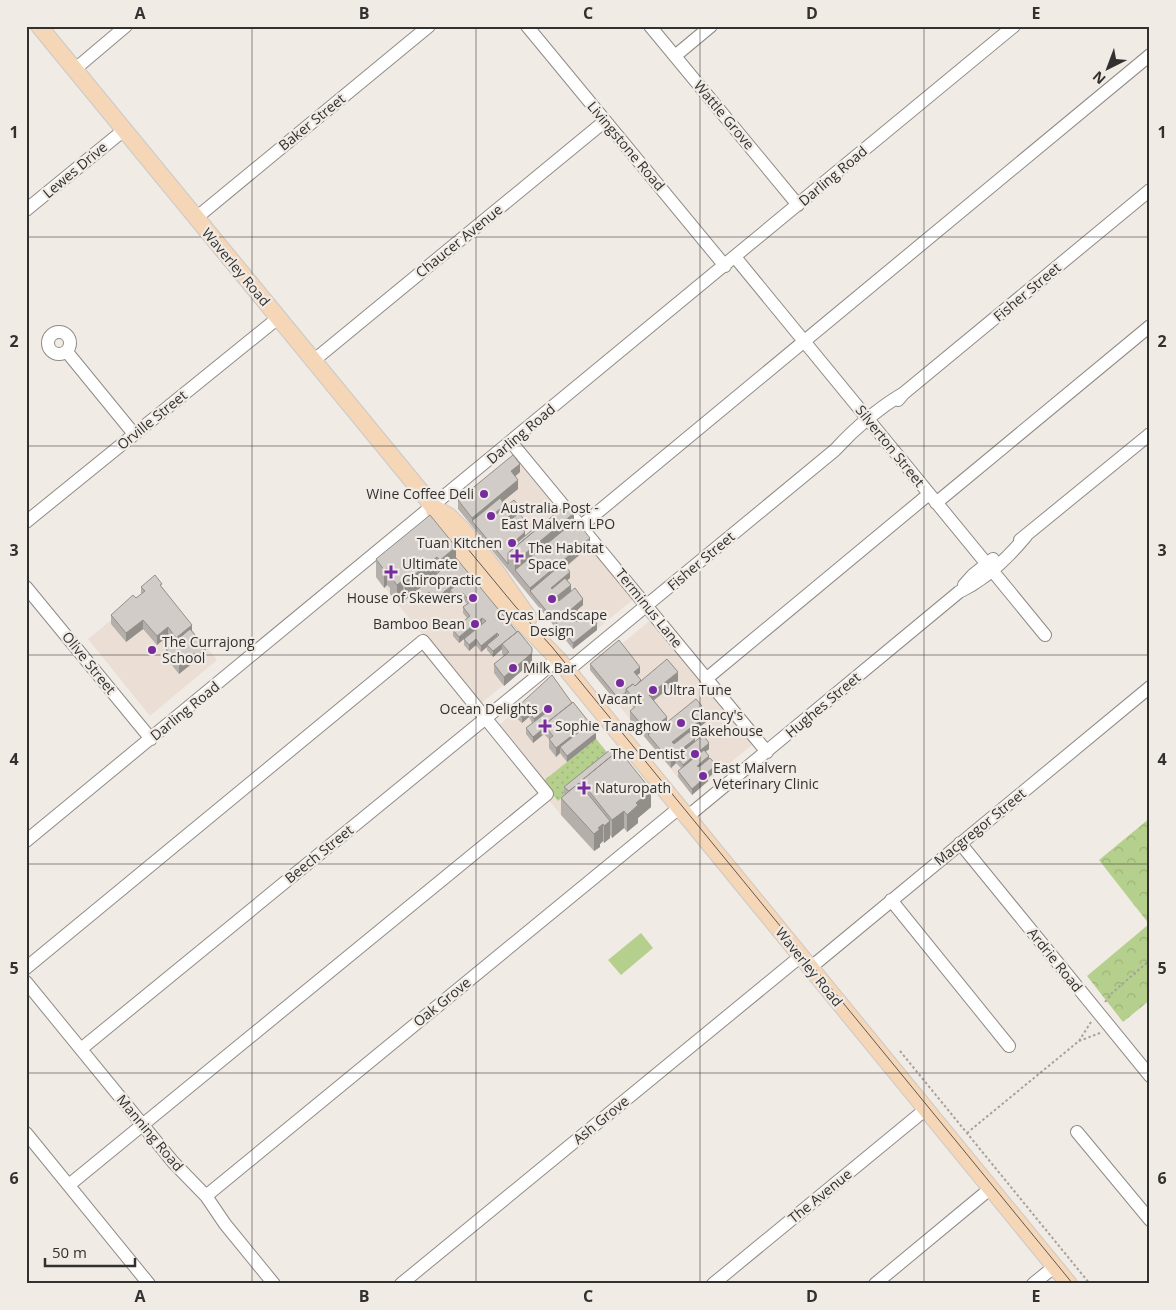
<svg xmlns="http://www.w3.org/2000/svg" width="1176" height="1310" font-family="'Open Sans',sans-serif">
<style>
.built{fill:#ebded5}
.grass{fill:url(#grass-dots)}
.park{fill:url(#park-crowns)}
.pitch{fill:#b5d08c}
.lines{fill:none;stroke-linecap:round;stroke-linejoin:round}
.minor-casing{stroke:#918b87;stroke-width:14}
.major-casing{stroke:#cac9c9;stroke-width:18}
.path{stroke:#a6a19d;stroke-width:2;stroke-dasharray:2.5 2.5;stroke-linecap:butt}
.minor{stroke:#fff;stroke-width:12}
.major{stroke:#f5d6b6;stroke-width:16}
.tram{stroke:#5d5a57;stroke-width:1}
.wall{fill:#b4afab}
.shaded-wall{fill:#928f8b}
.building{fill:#d1ccc7;stroke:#928f8b}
.grid{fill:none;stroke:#33312f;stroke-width:1;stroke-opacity:0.55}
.poi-dot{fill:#762b9e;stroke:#f1ebe6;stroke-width:2}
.labels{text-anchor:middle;stroke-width:4.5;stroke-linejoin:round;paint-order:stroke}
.street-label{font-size:14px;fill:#33312f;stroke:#f1ebe6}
.poi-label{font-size:14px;fill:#33312f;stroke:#f1ebe6;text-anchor:start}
.neatline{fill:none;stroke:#33312f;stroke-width:2}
.grid-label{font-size:16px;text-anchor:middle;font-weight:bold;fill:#33312f}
</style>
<defs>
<pattern id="grass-dots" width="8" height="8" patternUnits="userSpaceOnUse" patternTransform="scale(1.25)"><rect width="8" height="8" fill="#b5d08c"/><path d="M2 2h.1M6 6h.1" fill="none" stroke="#9cb379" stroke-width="1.8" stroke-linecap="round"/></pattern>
<pattern id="park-crowns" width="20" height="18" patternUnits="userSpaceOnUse" patternTransform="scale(1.25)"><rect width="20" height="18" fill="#b5d08c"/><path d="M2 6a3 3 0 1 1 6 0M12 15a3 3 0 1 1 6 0" fill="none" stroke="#9cb379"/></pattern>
</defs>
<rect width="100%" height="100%" fill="#f1ebe6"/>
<path class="built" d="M525,453L641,593L573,649L458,509Z
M430,533L532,662L474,709L421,633L376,577Z
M155,584L217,660L150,716L88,639Z
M658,614L759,739L692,795L590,670Z
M552,681L567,702L651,807L636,820L603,780L561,815L492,731Z"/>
<path class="grass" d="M596,739L611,757L558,801L542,782Z"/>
<path class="park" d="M1150,818V1000L1123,1022L1087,976L1149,924L1099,860Z"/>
<path class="pitch" d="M641,933L653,948L621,975L608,960Z"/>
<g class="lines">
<g class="minor-casing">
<path id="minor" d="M527,26L725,266
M650,26L798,205
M675,56L711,26
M74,70L126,26
M26,210L124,130
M196,218L429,26
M735,257L1045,635
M48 343a11 11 0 1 1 22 0a11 11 0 1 1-22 0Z
M67,352L134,434
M313,361L605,121
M898,400L904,393L1150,190
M511,442L767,752
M936,503L1150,326
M26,522L278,318
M581,526L1150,55
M1020,540L1150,434
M964,585L973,575L993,559
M26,587L151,739
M567,671L835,450C856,427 877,409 904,393
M706,679L929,494
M687,817L959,592C986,579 1007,559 1026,536
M26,841L1014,26
M960,843L1150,1076
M891,900L1009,1046
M26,968L423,641L547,794L69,1185
M810,968L1150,687
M26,982L173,1162L206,1196L225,1224L274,1284
M81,1049L558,659
M1077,1132L1150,1220
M26,1133L149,1284
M206,1196L679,808
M401,1284L801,956
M713,1284L926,1109
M875,1284L991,1188
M1033,1284L1055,1266"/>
</g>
<g class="major-casing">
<path id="major" d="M39,26L423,494L433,507L439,524L461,551L507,607L558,659L1069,1284
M433,507L449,516L463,530L496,571L529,618"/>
</g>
<path class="path" d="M1105,1002L1112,993L1150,960
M1079,1041L1100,1033
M900,1051L1090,1284
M967,1133L1079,1041L1091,1022"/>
<use href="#minor" class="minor"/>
<use href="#major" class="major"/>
<path class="tram" d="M458,537L515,606L552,647L1073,1284"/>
</g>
<path class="wall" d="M520,472L515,476L518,489L503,501L505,508L519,513L525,526L522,529L525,536L538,528L574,522L590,546L566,567L570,578L567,580L571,591L583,605L571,615L582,617L597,630L573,649L458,509V500Z
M430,515L456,558L532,657V662L504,686L494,673V664L504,656L502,653V649L493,657L487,650V647L481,652L476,645L469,651L464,645V639L483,624L459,643L453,636V630L467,618L463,613V607L467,604L463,599L457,604L450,596V593L435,605L429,598L423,603L417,596V590L405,600L403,598L397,603L390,594V588L387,585L384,588L376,577V559Z
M141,587H162L192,631L206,657L197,664L195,661L179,674L166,658V649L173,643L168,636L157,645L143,629L126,642L111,624V615L141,595Z
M590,664L640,673L637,675L641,680L678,681L654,700L667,723L702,712L706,722L691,734L695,742L709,749L705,752L709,759L716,771L708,778V781L692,795L678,777V771L681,768L676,763L671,768L630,720V711L634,708L626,698L618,704L590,670Z
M572,703L589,724L596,739L567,762L560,753L556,757L549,748V739L544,734L533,743L526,734V728L532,723L529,717L522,723L514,716V710Z
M615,753L651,807L638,818V823L627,832L624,828L612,838L610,835V838L604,843L603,841L600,844V847L594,851L561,815V798L564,795V787Z"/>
<path class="shaded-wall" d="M520,464V472L511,480V471Z
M518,480V489L475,524L472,521V527V518Z
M505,505V511L491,522V516Z
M520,507V513L501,529V523Z
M574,513V531L515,570V562Z
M525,520V526L520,531V525Z
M525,532V538L514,548V542Z
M590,538V546L532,594L530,591V588Z
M456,547V564L440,578V560Z
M437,557V574L405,600V582Z
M387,568V585L384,588V570Z
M570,572V578L551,594V588Z
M403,580V598L397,603V585Z
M454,584V590H450V593L435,605V599Z
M571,585V591L556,603V597Z
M429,592V598L423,603V597Z
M463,593V599L457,604V598Z
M583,599V605L568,618V612Z
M482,618V624L459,643V637Z
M143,620V629L126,642V633Z
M597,624V630L573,649V643Z
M192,625V634L176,647V638Z
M168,627V636L157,645V636Z
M497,633V639L487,645V647L481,652V646Z
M476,639V645L469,651V645Z
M503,643L502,644V649L493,657V651Z
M206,648V657L197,664V656Z
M532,648V662L504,686V677Z
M195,653V661L179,674V665Z
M640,667V673L634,678V672Z
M678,672V681L649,704V695Z
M626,692V698L618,704V698Z
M545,710V716L534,725V719Z
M529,711V717L522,723V717Z
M706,716V722L672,748V742Z
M667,717V726L648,735V732Z
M589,722V730L560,747V753L556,757V748Z
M544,728V734L533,743V737Z
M596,733V739L567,762V756Z
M695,739V745L679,757V751Z
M709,743V749L683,771V765Z
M709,756V762L697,772V766Z
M676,757V763L671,768V762Z
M716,765V771L708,778V781L692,795V789L707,773Z
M651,790V807L638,818V823L627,832V815L636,803Z
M624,811V828L612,838V820Z
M610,821V838L604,843V826Z
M603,824V841L600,844V847L594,851V834L598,828Z"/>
<path class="building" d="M513,455L520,464L511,471L518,480L472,518L458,500Z
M500,498L505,505L491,516L492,518L514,500L520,507L501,523L503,526L519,513L525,520L520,525L525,532L514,542L515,544L537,526L538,528L508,553V564L472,521Z
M567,504L574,513L515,562L508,553Z
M430,515L456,547L440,560L437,557L405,582L403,580L397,585L390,576L392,574L387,568L384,570L376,559Z
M576,520L590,538L530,588L515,570Z
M456,558L517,632L493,651L487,645L499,635L497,633L481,646L476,639L469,645L464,639L486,621L482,618L459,637L453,630L470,616L463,607L470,602L463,593L457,598L450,590L455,586L454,584L435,599L429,592L423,597L417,590Z
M563,563L570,572L551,588L552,589L565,578L571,585L556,597L559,601L575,588L583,599L568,612L571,615L577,610L582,615L575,621L576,622L584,615L586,618L591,614L597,624L573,643L530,591Z
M155,575L162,584L160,585L192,625L176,638L168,627L157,636L143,620L126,633L111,615L133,595L136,598L145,591L141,587Z
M190,629L206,648L197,656L195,653L179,665L166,649Z
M518,631L532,648V653L504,677L494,664L509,652L502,644Z
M619,640L640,667L634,672L641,680L635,686L633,684L626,689V692L618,698L590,664Z
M667,659L678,672L649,695L667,717L648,732L630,711L638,704L626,689L633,684L635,686Z
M552,675L572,703L544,725V728L533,737L526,728L547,712L545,710L534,719L529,711L522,717L514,710Z
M696,699L702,706L699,708L706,716L672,742L674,744L689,732L695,739L679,751L681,753L703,735L709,743L683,765L676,757L671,762L648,735L659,726L660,728Z
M573,702L589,722L556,748L549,739L553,736L544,725Z
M589,724L596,733L567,756L560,747Z
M611,749L615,753L581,781V785L579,783L569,791L564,787Z
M619,750L651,790L636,803L638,805L627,815L624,811L612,820L581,781Z
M704,750L709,756L697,766L699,767L710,758L716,765L707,773L708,775L692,789L678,771Z
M579,783L610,821L604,826L603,824L598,828L600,829L594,834L561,798Z"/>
<path class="grid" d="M252,26V1284M476,26V1284M700,26V1284M924,26V1284M26,237H1150M26,446H1150M26,655H1150M26,864H1150M26,1073H1150"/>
<g class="poi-dot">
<circle cx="484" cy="494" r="5"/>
<circle cx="491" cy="516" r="5"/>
<circle cx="512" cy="543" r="5"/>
<path d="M514.5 548.5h5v5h5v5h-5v5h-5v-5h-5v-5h5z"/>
<path d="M388.5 564.5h5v5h5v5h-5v5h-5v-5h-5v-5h5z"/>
<circle cx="473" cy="598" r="5"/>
<circle cx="552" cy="599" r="5"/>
<circle cx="475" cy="624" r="5"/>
<circle cx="152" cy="650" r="5"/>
<circle cx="513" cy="668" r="5"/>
<circle cx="620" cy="683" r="5"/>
<circle cx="653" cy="690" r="5"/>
<circle cx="548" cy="709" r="5"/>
<circle cx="681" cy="723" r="5"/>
<path d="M542.5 718.5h5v5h5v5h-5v5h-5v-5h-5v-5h5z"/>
<circle cx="695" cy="754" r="5"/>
<circle cx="703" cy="776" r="5"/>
<path d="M581.5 780.5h5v5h5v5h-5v5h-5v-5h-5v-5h5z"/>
</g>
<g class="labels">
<g class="street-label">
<text transform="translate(724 115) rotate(50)" y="5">Wattle Grove</text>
<text transform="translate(312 122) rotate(-39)" y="5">Baker Street</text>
<text transform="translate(626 146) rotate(50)" y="5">Livingstone Road</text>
<text transform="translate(75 170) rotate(-40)" y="5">Lewes Drive</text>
<text transform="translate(833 176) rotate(-40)" y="5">Darling Road</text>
<text transform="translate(459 241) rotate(-39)" y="5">Chaucer Avenue</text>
<text transform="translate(236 267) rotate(50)" y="5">Waverley Road</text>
<text transform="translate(1027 292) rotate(-40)" y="5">Fisher Street</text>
<text transform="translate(152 420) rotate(-39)" y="5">Orville Street</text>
<text transform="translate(521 434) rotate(-40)" y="5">Darling Road</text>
<text transform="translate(890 446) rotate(51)" y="5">Silverton Street</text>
<text transform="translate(701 561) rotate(-40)" y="5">Fisher Street</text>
<text transform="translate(649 608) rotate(51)" y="5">Terminus Lane</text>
<text transform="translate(89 663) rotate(51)" y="5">Olive Street</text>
<text transform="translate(823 705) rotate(-40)" y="5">Hughes Street</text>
<text transform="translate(185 711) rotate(-39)" y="5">Darling Road</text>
<text transform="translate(980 827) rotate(-39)" y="5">Macgregor Street</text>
<text transform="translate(319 854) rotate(-39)" y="5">Beech Street</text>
<text transform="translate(1055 960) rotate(51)" y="5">Ardrie Road</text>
<text transform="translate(809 967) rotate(51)" y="5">Waverley Road</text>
<text transform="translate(442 1002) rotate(-39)" y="5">Oak Grove</text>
<text transform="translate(601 1120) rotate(-39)" y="5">Ash Grove</text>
<text transform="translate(150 1133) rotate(50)" y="5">Manning Road</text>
<text transform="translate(820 1196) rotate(-39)" y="5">The Avenue</text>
</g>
<g class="poi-label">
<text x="474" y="499" text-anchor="end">Wine Coffee Deli</text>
<text x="501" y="513">Australia Post -<tspan x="501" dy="16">East Malvern LPO</tspan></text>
<text x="502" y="548" text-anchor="end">Tuan Kitchen</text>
<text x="528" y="553">The Habitat<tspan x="528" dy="16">Space</tspan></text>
<text x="402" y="569">Ultimate<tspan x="402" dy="16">Chiropractic</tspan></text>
<text x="463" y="603" text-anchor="end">House of Skewers</text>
<text x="552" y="620" text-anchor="middle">Cycas Landscape<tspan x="552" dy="16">Design</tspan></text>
<text x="465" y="629" text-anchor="end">Bamboo Bean</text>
<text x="162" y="647">The Currajong<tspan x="162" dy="16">School</tspan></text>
<text x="523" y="673">Milk Bar</text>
<text x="663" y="695">Ultra Tune</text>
<text x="620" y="704" text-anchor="middle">Vacant</text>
<text x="538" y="714" text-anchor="end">Ocean Delights</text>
<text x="691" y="720">Clancy's<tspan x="691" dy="16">Bakehouse</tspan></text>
<text x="555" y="731">Sophie Tanaghow</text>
<text x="685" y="759" text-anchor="end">The Dentist</text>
<text x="713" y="773">East Malvern<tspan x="713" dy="16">Veterinary Clinic</tspan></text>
<text x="595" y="793">Naturopath</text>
</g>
</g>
<rect width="1176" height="1310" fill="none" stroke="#f1ebe6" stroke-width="55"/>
<g transform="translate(1108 68) rotate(222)" stroke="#f1ebe6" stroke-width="4" paint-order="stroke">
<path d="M0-4L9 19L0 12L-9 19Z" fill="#33312f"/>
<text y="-8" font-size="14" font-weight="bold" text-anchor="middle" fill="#33312f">N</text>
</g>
<path d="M45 1258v8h90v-8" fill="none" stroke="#33312f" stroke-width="2.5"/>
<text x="52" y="1258" font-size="15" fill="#33312f" stroke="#f1ebe6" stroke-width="4" paint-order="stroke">50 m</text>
<rect x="28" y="28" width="1120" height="1254" class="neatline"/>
<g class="grid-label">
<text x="140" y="19">A</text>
<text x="364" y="19">B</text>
<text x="588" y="19">C</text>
<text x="812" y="19">D</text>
<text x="1036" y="19">E</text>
<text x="14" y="138">1</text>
<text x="1162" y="138">1</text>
<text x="14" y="347">2</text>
<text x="1162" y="347">2</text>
<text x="14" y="556">3</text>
<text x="1162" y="556">3</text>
<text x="14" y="765">4</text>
<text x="1162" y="765">4</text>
<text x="14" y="974">5</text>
<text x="1162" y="974">5</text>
<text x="14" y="1184">6</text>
<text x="1162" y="1184">6</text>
<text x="140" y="1302">A</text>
<text x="364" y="1302">B</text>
<text x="588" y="1302">C</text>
<text x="812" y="1302">D</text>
<text x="1036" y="1302">E</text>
</g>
</svg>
